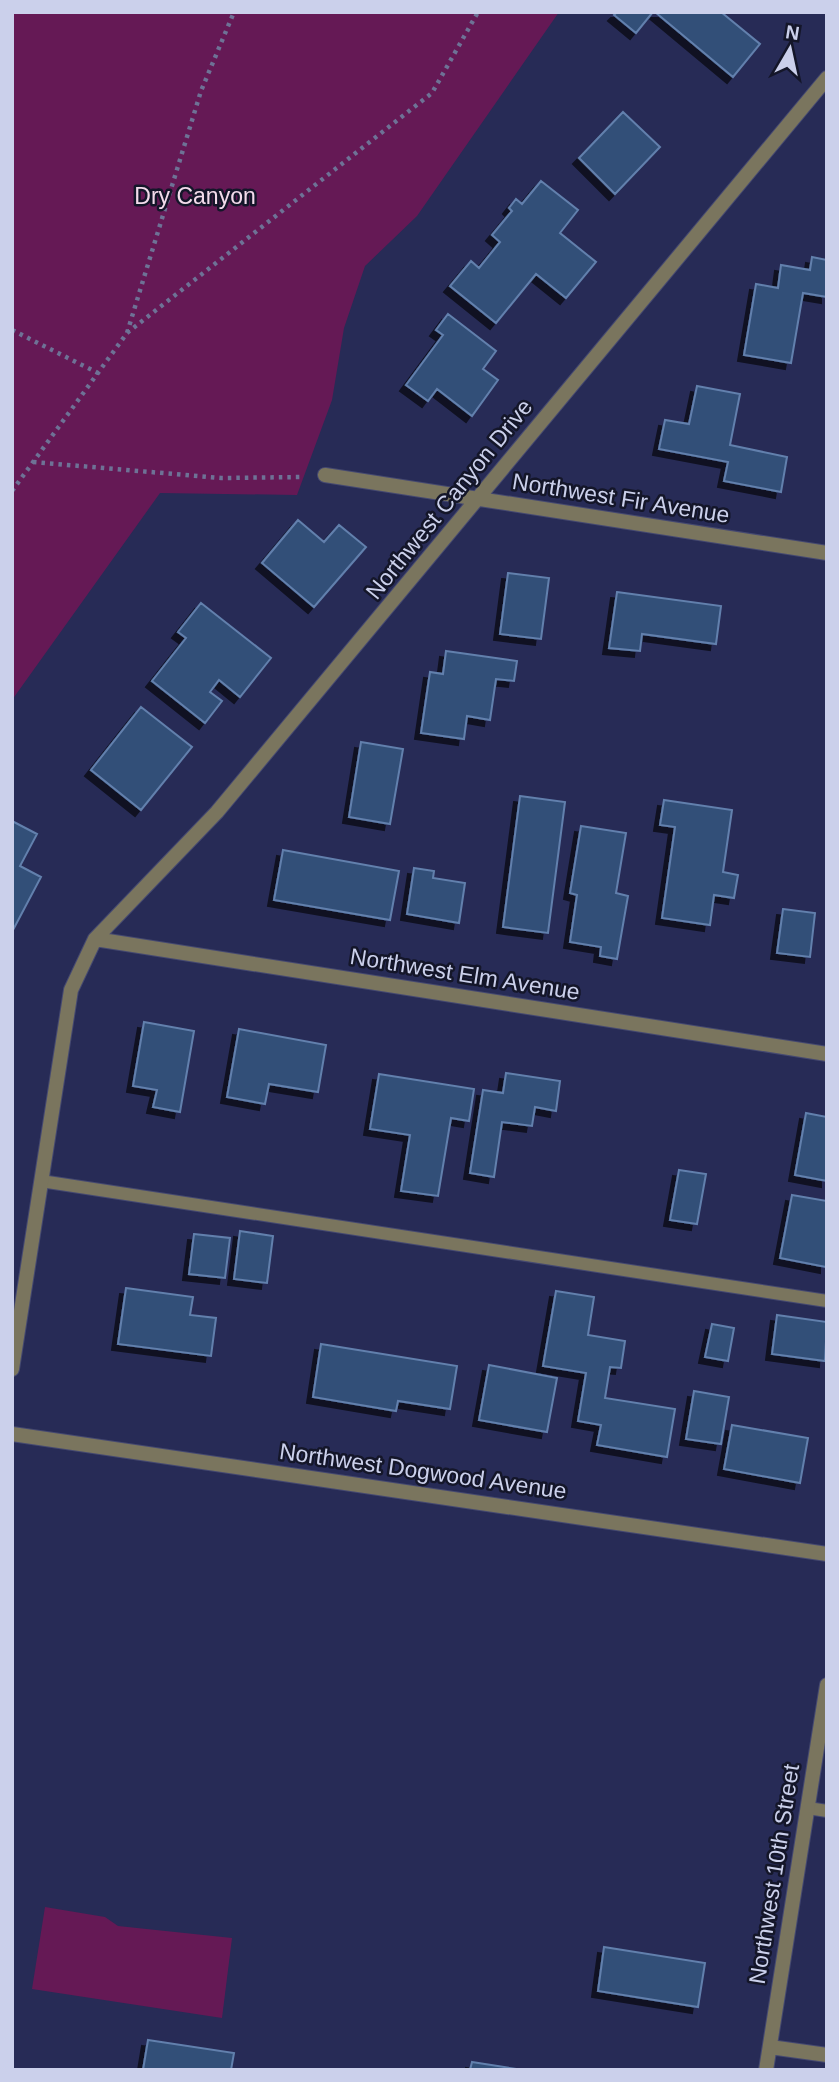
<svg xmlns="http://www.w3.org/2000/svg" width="839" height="2082" font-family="Arial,sans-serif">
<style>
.green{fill:#651955}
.building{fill:#334f78;stroke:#6280ad;stroke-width:2;filter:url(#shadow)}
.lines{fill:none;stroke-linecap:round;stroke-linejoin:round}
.service-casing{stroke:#454971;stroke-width:14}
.minor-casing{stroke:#454971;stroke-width:16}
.path{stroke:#6e7296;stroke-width:4.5;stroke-dasharray:3.5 5;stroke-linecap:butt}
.service{stroke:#7a755e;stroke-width:12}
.minor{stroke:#7a755e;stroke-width:14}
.labels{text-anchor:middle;stroke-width:5;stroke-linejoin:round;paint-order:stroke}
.park-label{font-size:23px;fill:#f3dbeb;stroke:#141629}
.street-label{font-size:23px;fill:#cbd0eb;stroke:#141629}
</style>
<defs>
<filter id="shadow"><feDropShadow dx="-6" dy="6" stdDeviation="0" flood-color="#0009"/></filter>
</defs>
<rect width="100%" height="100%" fill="#272b56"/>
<path class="green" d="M12,12H559L417,216L365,266L344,328L332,400L297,495L160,493L12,700Z
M45,1907L105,1917L118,1926L232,1938L222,2018L32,1989Z"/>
<path class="building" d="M617,12H653L636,33L614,15Z
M655,12H721L760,44L733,77Z
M623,112L660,147L615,194L579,158Z
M541,181L578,210L560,233L596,262L566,298L536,274L496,323L450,286L471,261L479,268L500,242L492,235L512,211L509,208L516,199L522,204Z
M812,257L827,260V297L803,293L791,363L744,355L756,284L778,288L781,265L810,270Z
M448,314L496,351L483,369L498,380L472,416L437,389L428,401L406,385L443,335L436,330Z
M697,386L740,394L730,445L787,457L781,492L724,481L728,462L659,449L665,420L689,424Z
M298,520L324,542L339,525L366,547L314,607L262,563Z
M508,573L549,578L541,639L500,634Z
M617,592L721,606L716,644L642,634L640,651L609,648Z
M201,603L271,658L240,697L219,680L210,692L222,701L205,723L152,681L186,638L178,632Z
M446,651L517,661L514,681L496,679L490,720L467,716L464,739L421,733L430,672L443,674Z
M141,707L192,747L141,810L91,770Z
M361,742L403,749L390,824L349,817Z
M520,796L565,802L548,933L503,927Z
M664,800L732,810L723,872L738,875L734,898L714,895L710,925L662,918L675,827L660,825Z
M12,821L37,834L20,866L41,877L13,930Z
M581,826L626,833L616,893L628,896L617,959L600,956L601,947L570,942L577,895L570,893Z
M283,850L399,871L390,920L274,900Z
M414,868L434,871L433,878L465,883L459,923L407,914Z
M783,909L815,913L810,957L777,953Z
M144,1022L194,1031L180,1112L153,1107L157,1090L133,1086Z
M239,1029L326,1045L318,1092L269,1084L265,1104L227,1097Z
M506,1073L560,1081L556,1111L535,1107L532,1126L502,1122L494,1177L470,1173L483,1090L503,1093Z
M379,1074L474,1089L469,1121L451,1118L438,1196L401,1191L410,1135L370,1129Z
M806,1113L827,1117V1181L795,1175Z
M679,1170L706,1174L697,1224L670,1220Z
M792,1195L827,1201L826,1267L780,1258Z
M240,1231L273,1236L267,1283L234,1279Z
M194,1234L230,1238L225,1278L189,1274Z
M126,1288L193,1297L190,1315L216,1318L211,1356L118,1344Z
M556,1291L594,1297L588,1335L625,1341L621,1368L610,1367L605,1398L675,1409L667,1457L597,1445L601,1425L578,1421L586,1373L543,1366Z
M777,1315L827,1322L825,1361L772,1354Z
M712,1324L734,1328L728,1361L705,1357Z
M321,1344L457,1366L450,1409L398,1401L396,1411L313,1397Z
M489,1365L557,1378L547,1432L479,1420Z
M694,1391L729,1397L721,1444L686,1439Z
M732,1425L808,1438L800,1483L724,1469Z
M604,1947L705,1963L698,2007L598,1991Z
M148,2040L234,2053L231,2070H143Z
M472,2062L523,2070H470Z"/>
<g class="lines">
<g class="service-casing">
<path id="service" d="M41,1181L827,1301
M808,1808L827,1811"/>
</g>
<g class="minor-casing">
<path id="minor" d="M325,475L827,553
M95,939L827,1054
M12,1369L71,990L95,939L217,812L827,78
M12,1434L827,1554
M770,2047L827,2055
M766,2070L827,1685"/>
</g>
<path class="path" d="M12,330L98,373
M127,333L432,93L478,12
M33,462L221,478L304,477
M12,491L127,333L201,91L234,12"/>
<use href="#service" class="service"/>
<use href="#minor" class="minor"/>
</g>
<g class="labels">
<g class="park-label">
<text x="195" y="204">Dry Canyon</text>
</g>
<g class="street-label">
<text transform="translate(621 498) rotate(9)" y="8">Northwest Fir Avenue</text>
<text transform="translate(449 499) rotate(-51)" y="8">Northwest Canyon Drive</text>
<text transform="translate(465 974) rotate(9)" y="8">Northwest Elm Avenue</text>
<text transform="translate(423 1471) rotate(8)" y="8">Northwest Dogwood Avenue</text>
<text transform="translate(774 1874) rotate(-81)" y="8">Northwest 10th Street</text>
</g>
</g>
<rect width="839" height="2082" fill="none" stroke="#cbd0eb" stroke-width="28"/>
<g transform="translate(790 49) rotate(9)" stroke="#141629" stroke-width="5" paint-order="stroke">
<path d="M0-5L12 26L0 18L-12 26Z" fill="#cbd0eb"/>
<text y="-10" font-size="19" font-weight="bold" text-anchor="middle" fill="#cbd0eb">N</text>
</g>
</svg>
